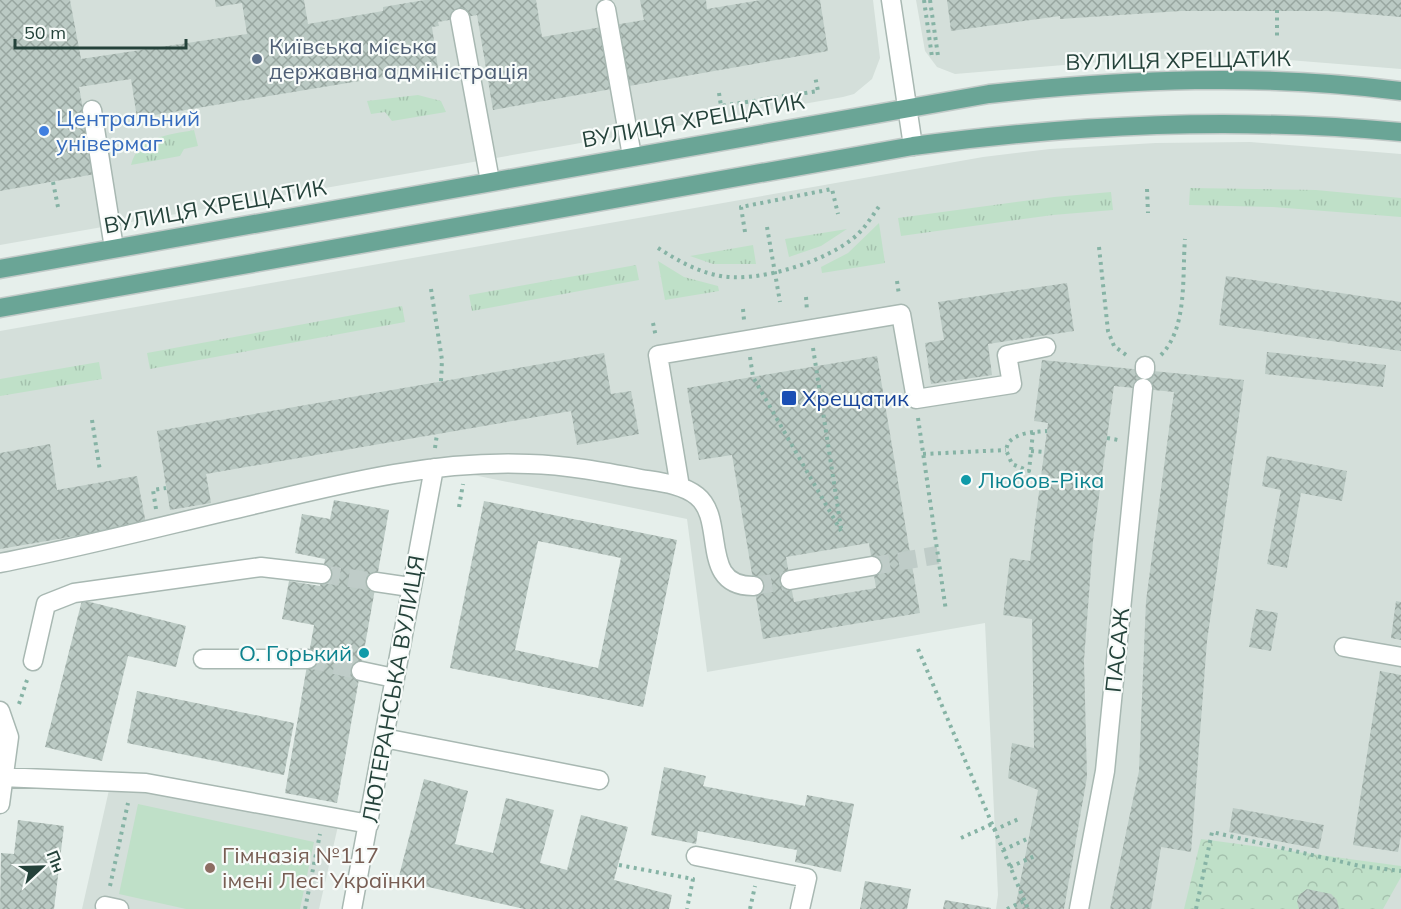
<svg xmlns="http://www.w3.org/2000/svg" width="1401" height="909" font-family="Mulish,sans-serif">
<style>
.built{fill:#d4dfda}
.grass{fill:url(#grass-tufts)}
.park{fill:url(#park-crowns)}
.pitch{fill:#bfe0c8}
.building{fill:url(#building-cross-hatch);fill-rule:evenodd}
.lines{fill:none;stroke-linecap:round;stroke-linejoin:round}
.minor-tunnel{stroke:#bfccc8;stroke-width:18;stroke-dasharray:18 9;stroke-linecap:butt}
.minor-casing{stroke:#a8b8b2;stroke-width:21}
.major-casing{stroke:#c2cac8;stroke-width:21}
.path{stroke:#86b3a5;stroke-width:4;stroke-dasharray:3 4.5;stroke-linecap:butt}
.minor{stroke:#fff;stroke-width:18}
.major{stroke:#6aa596;stroke-width:18}
.service-dot{fill:#5c6f8a;stroke:#f7fbf9;stroke-width:2}
.shop-dot{fill:#3f7fe0;stroke:#f7fbf9;stroke-width:2}
.transit-dot{fill:#1a4fb4;stroke:#f7fbf9;stroke-width:2}
.culture-dot{fill:#0f9aa8;stroke:#f7fbf9;stroke-width:2}
.education-dot{fill:#8d6e63;stroke:#f7fbf9;stroke-width:2}
.labels{text-anchor:middle;stroke-width:4.5;stroke-linejoin:round;paint-order:stroke}
.service-label{font-size:22px;fill:#4e5e75;stroke:#f7fbf9;text-anchor:start}
.street-label{font-size:22px;fill:#24423a;stroke:#f7fbf9}
.shop-label{font-size:22px;fill:#366cbe;stroke:#f7fbf9;text-anchor:start}
.transit-label{font-size:22px;fill:#164399;stroke:#f7fbf9;text-anchor:start}
.culture-label{font-size:22px;fill:#0d838f;stroke:#f7fbf9;text-anchor:start}
.education-label{font-size:22px;fill:#785e54;stroke:#f7fbf9;text-anchor:start}
</style>
<defs>
<pattern id="grass-tufts" width="24" height="20" patternUnits="userSpaceOnUse" patternTransform="scale(1.5)"><rect width="24" height="20" fill="#bfe0c8"/><path d="M3 7l-1-3M5 7V3M7 7l1-3M15 17l-1-3M17 17v-4M19 17l1-3" fill="none" stroke="#a4c1ad"/></pattern>
<pattern id="park-crowns" width="20" height="18" patternUnits="userSpaceOnUse" patternTransform="scale(1.5)"><rect width="20" height="18" fill="#bfe0c8"/><path d="M2 6a3 3 0 1 1 6 0M12 15a3 3 0 1 1 6 0" fill="none" stroke="#a4c1ad"/></pattern>
<pattern id="building-cross-hatch" width="8" height="8" patternUnits="userSpaceOnUse" patternTransform="scale(1.5)"><rect width="8" height="8" fill="#bbcac4"/><path d="M0 0l8 8M0 8l8-8" fill="none" stroke="#98a6a0"/></pattern>
</defs>
<rect width="100%" height="100%" fill="#e6efeb"/>
<path class="built" d="M0,0H873L880,58L872,79L854,94L843,97L0,245Z
M916,0H1401V69L1276,59L1207,57L1112,61L955,74L937,67L925,51Z
M1250,142L1401,154V909H996L998,895L985,623L707,672L687,519L454,471L343,489L0,569V331L983,157L1050,149L1156,143Z
M136,786L338,826L319,909H82L109,790Z"/>
<path class="grass" d="M418,95L441,101L446,112L392,121L385,112L371,114L367,101Z
M194,130L198,146L184,149L180,156L131,165C138,136 169,135 194,130Z
M1190,188L1316,190L1401,198V217L1273,207L1189,205Z
M1111,192L1113,210L1053,215L901,236L898,218L1054,197Z
M879,223L885,263L822,273L821,267L848,253Z
M847,229L821,246L789,257L785,239Z
M753,245L756,264H713L690,256Z
M658,261L684,277L718,286L719,291L665,300Z
M636,265L639,280L472,311L469,295Z
M402,306L405,322L150,369L147,353Z
M99,362L102,379L0,396V379Z"/>
<path class="park" d="M1201,839L1401,866V877L1383,909H1184Z"/>
<path class="pitch" d="M138,804L314,842L300,909H186L119,894Z"/>
<path class="building" d="M0,0H70L81,59L247,34L242,3L216,7L215,0H304L308,24L383,11V7L425,0H536L542,37L644,20L640,0H706L707,9L761,0H820L828,51L493,110L477,15L438,22L439,26L432,27L438,68L137,118L131,79L79,87L95,174L0,191Z
M947,0H1401V17L1328,11H1181L1060,19V16L951,31Z
M1226,276L1401,302V351L1219,325Z
M1067,283L1074,331L988,344L992,375L931,384L925,343L944,340L938,302Z
M1267,352L1386,365L1383,387L1265,374Z
M604,353L611,394L631,391L639,434L577,445L571,411L206,474L211,503L170,510L157,431Z
M877,356L920,613L763,639L732,455L699,460L687,388ZM869,543L876,588L794,602L786,557Z
M1042,360L1244,380L1207,641L1191,852L1161,847L1151,909H1110L1139,771L1146,601L1174,392L1114,386L1093,541L1084,660L1087,777L1064,909H1015L1038,790L1008,778L1012,743L1034,748L1032,619L1003,615L1010,558L1030,561L1048,423L1034,421Z
M50,444L57,490L137,476L146,524L0,549V453Z
M1267,456L1347,471L1342,501L1301,493L1287,568L1267,564L1281,490L1262,486Z
M334,500L389,510L337,803L285,793L314,625L282,619L289,581L320,586L325,559L295,553L302,514L330,519Z
M484,501L677,540L643,707L450,668ZM538,541L621,558L598,668L515,650Z
M82,600L186,626L176,667L128,656L102,761L45,747Z
M1396,601L1401,602V640L1391,638Z
M1256,609L1278,613L1271,651L1249,647Z
M1380,671L1401,675V835L1398,852L1353,845Z
M137,691L294,723L284,775L127,743Z
M664,767L706,776L703,786L805,806L807,795L854,804L841,872L795,862L797,850L764,844L698,831L696,844L651,835Z
M424,779L468,791L455,844L493,853L506,798L554,810L540,863L567,870L581,815L628,827L614,880L672,895L669,909H524L398,880Z
M1233,808L1324,825L1319,849L1229,832Z
M18,820L64,826L54,909H0L1,853L14,854Z
M865,881L911,889L907,909H860Z
M1307,889L1331,894L1337,900L1339,909H1299L1297,901L1299,895Z
M945,900L991,908V909H943Z"/>
<g class="lines">
<path class="minor-tunnel" d="M872,566L938,555
M322,574L376,582
M754,586L790,580
M308,659L361,671"/>
<g class="minor-casing">
<path id="minor" d="M891,0L913,146
M606,9L632,156
M460,18L490,181
M92,110L114,248
M1145,370V366
M680,487L658,355L901,314L916,399L1012,384L1007,355L1046,347
M0,563C87,546 174,523 261,503C348,482 438,460 529,464C567,465 604,472 641,479C659,482 682,484 697,496C727,520 698,587 754,586
M790,580L872,566
M376,582L410,587
M1344,647L1401,657
M203,659H308
M33,661L46,604L74,593L261,567L322,574
M361,671L394,678
M0,711L9,737L0,804
M384,738L599,780
M0,777L146,783L369,824
M696,856L807,878L800,909
M105,906L119,909
M352,909L434,468
M1079,909L1105,771L1143,388"/>
</g>
<g class="major-casing">
<path id="major" d="M0,269L989,94C1126,79 1264,73 1401,91
M0,308L913,146C1079,124 1234,117 1401,132"/>
</g>
<path class="path" d="M924,0L932,57
M930,0L938,56
M1277,10V38
M719,93L721,106L818,91L815,76
M53,182L58,207
M1147,189L1148,213
M767,227L780,302
M745,232L741,207L832,189L838,214
M1099,247L1108,331L1114,346L1129,357
M658,248C677,260 694,270 716,275C754,285 830,261 858,234C866,226 873,215 880,205
M897,281L899,295
M431,289L442,360L441,381
M806,297L807,311
M743,309L744,320
M653,323L656,337
M813,348L841,528
M1161,355C1188,327 1182,276 1185,239
M750,357L753,377L841,531
M918,418L946,611
M92,420L100,471
M1033,432L1029,471L1012,464L1006,450L1008,443C1018,432 1033,432 1047,431
M1107,438L1118,440
M435,448L437,434
M1031,451L1044,452
M923,454L1006,450
M459,507L463,484
M156,509L153,490L166,488
M918,649L1028,909
M19,704L27,680
M994,830L1021,818
M961,838L992,824
M1003,850L1029,838
M619,865L693,879L687,909
M1010,867L1037,855
M110,886L128,803
M305,909L320,834
M750,909L755,886
M1007,909L1024,901
M1196,909L1212,832L1360,866L1401,871"/>
<use href="#minor" class="minor"/>
<use href="#major" class="major"/>
</g>
<circle class="service-dot" cx="257" cy="59" r="6"/>
<circle class="shop-dot" cx="44" cy="131" r="6"/>
<rect class="transit-dot" x="781" y="390" width="16" height="16" rx="3"/>
<g class="culture-dot">
<circle cx="966" cy="480" r="6"/>
<circle cx="364" cy="653" r="6"/>
</g>
<circle class="education-dot" cx="210" cy="868" r="6"/>
<g class="labels">
<g class="service-label">
<text x="269" y="54">Київська міська<tspan x="269" dy="25">державна адміністрація</tspan></text>
</g>
<g class="street-label">
<text transform="translate(1178 60) rotate(-1)" y="8">ВУЛИЦЯ ХРЕЩАТИК</text>
<text transform="translate(693 120) rotate(-10)" y="8">ВУЛИЦЯ ХРЕЩАТИК</text>
<text transform="translate(215 206) rotate(-10)" y="8">ВУЛИЦЯ ХРЕЩАТИК</text>
<text transform="translate(1117 650) rotate(-84)" y="8">ПАСАЖ</text>
<text transform="translate(393 689) rotate(-80)" y="8">ЛЮТЕРАНСЬКА ВУЛИЦЯ</text>
</g>
<g class="shop-label">
<text x="56" y="126">Центральний<tspan x="56" dy="25">універмаг</tspan></text>
</g>
<g class="transit-label">
<text x="802" y="406">Хрещатик</text>
</g>
<g class="culture-label">
<text x="978" y="488">Любов-Ріка</text>
<text x="352" y="661" text-anchor="end">О. Горький</text>
</g>
<g class="education-label">
<text x="222" y="863">Гімназія №117<tspan x="222" dy="25">імені Лесі Українки</tspan></text>
</g>
</g>
<g transform="translate(42 867) rotate(68)" stroke="#f7fbf9" stroke-width="4.5" paint-order="stroke">
<path d="M0-4.5L10 22L0 15L-10 22Z" fill="#24423a"/>
<text y="-9" font-size="16" font-weight="bold" text-anchor="middle" fill="#24423a">Пн</text>
</g>
<path d="M15 39v9h171v-9" fill="none" stroke="#24423a" stroke-width="3"/>
<text x="24" y="39" font-size="18" fill="#24423a" stroke="#f7fbf9" stroke-width="4.5" paint-order="stroke">50 m</text>
</svg>
